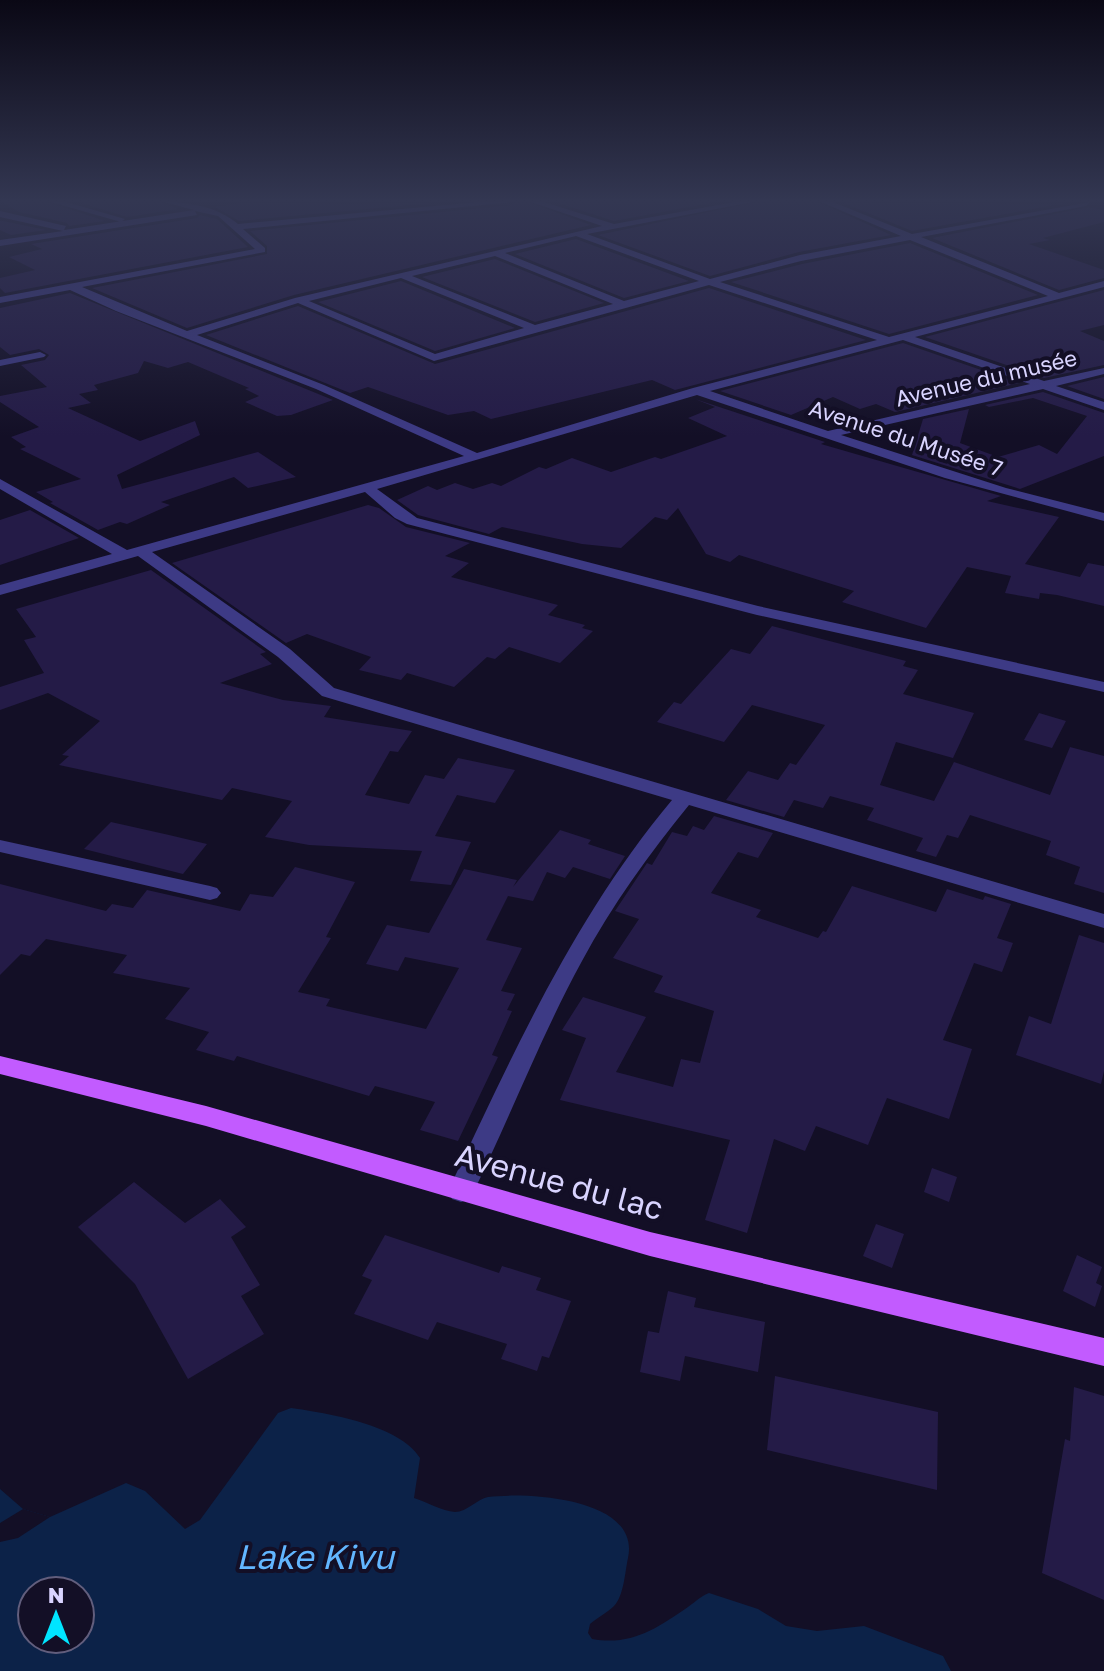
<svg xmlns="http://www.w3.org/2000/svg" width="1104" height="1671" font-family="'Golos Text',sans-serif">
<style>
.water{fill:#0c2248;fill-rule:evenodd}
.pier{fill:#130f26}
.building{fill:#241b47}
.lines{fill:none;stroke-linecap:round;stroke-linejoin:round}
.minor{fill:#3d3a85;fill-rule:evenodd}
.major{fill:#c25bff;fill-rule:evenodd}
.labels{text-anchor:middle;stroke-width:8;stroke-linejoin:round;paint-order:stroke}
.far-street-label{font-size:22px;fill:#d9d4ff;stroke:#130f26}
.near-street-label{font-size:32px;fill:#d9d4ff;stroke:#130f26}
.near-water-label{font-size:34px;font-style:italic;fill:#62b6ff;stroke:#130f26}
</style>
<rect width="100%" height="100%" fill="#130f26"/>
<path class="water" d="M291,1408C327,1413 400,1425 420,1458L414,1498C427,1502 442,1511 455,1512C467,1512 477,1499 488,1497C527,1492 641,1498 628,1558C625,1571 624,1596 614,1606C608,1612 597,1618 590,1624L588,1633L592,1639C631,1646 656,1629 688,1607C695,1602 701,1596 709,1593L758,1609L786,1626L817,1631L864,1626L943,1656L951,1671H0V1489L23,1509L50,1517L126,1483L145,1491L185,1529L200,1520L278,1413ZM32,1591H80V1639H32Z"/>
<path class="pier" d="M23,1509L50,1517L18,1538L0,1542V1523Z"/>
<path class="building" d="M2,202H48L105,221L69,226L67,223L19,212Z
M78,202H161L179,209L127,217Z
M247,202L350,204L443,202L239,221L215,207Z
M515,202H528L591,225L294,295L187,328L92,288L267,254V246L250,231L512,205Z
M555,202H716L614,221Z
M756,202H818L891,235L799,252L710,276L598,235Z
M841,202L1054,204L1071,202L912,231Z
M1089,207L1104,210V222L1043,238L1050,240L1029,244L1104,270V278L1059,290L932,238Z
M200,215L217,219L248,247L5,293L0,288V278L35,270L9,257L42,249L31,244L197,218Z
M0,221H3L46,230L11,235L0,230Z
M576,239L689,281L624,298L515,254Z
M910,243L1038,295L889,334L731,282L802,264Z
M495,259L604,303L535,322L422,277Z
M401,281L515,328L435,351L318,302Z
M709,288L866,340L675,390L652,380L491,419L474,411L448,415L368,387L350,393L206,335L298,306L435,364Z
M1104,290V325L1080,331L1104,341V365L1044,378L925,337Z
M70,293L333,400L291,415L277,416L245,402L259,396L245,389L249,388L188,362L168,368L144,361L138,373L94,385L98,390L79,394L91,403L68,408L140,441L195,421L200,435L117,475L122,489L258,452L296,477L248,488L234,477L161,502L170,505L127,524L120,522L98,530L50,503L53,502L36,492L81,479L20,449L26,447L11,437L39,427L0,402V396L47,387L21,365L45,360L49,355L39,349L10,355L0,347V308Z
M903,343L1019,383L895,412L876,404L860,409L833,397L791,415L720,391Z
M1104,377V399L1067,386Z
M1043,392L1104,413V456L1020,489L912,455L923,419L969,409L960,443L998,457L1039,445L1057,454L1087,416L1033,398L989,407L985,405Z
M695,399L825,442L821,444L1001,496L987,501L1059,517L1025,564L1080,577L1088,563L1104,566V606L1057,595L1040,593L1039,599L1005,593L1011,576L967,567L926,628L842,602L854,591L739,555L730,562L706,554L678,508L667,520L655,517L621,548L582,544L502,527L489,534L418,515L397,500L428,486L437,490L455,483L473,489L492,483L501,486L539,467L546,469L572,458L611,472L655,457L661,459L727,436L688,418L715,407Z
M368,505L379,508L406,527L470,543L445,556L469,563L451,577L558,605L548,615L585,625L582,628L593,631L560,663L509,647L495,659L487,657L454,687L407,673L401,680L359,670L371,657L307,634L286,643L172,563Z
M30,510L79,538L0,565V520Z
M151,570L266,652L260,654L272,664L220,683L283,700L331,706L324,717L412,731L398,752L390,751L365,795L409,804L425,775L444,779L458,758L515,770L495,803L457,795L435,836L471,842L451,885L410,881L422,851L309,845L265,837L292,801L232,788L222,800L59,765L69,756L62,755L100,721L48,693L0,710V687L44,673L24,640L36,637L16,609Z
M772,626L906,661L903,666L918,670L903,694L974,713L953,758L896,742L880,785L934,801L954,762L1050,795L1070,747L1104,756V893L1074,884L1080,867L1046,855L1051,841L970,815L958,838L947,835L936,857L916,851L923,838L867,820L874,808L830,796L823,808L794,800L784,817L726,800L748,771L778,780L790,763L796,765L825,725L752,705L724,742L657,722L674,702L681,704L731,649L750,654Z
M1039,713L1066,721L1052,748L1024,740Z
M714,816L773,833L758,858L738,852L711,893L761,910L756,917L818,938L823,931L826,932L852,886L936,912L947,889L983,900L985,896L1011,904L997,938L1013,943L1002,972L974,963L943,1040L972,1049L949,1119L887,1098L868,1145L816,1126L805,1151L774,1139L747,1233L705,1220L730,1140L560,1100L586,1038L562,1030L583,997L646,1017L616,1072L673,1087L681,1059L700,1063L714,1011L654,992L663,976L613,958L639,919L615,911L647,863L652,865L672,832L687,836L693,826L704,830Z
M111,822L169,835L207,844L183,874L84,849Z
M560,830L591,840L588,844L625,856L610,879L573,867L565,878L547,872L533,901L508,896L486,940L522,948L501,991L515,994L507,1010L512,1011L492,1055L498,1057L458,1141L420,1130L435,1102L375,1086L369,1096L237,1056L234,1061L196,1050L209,1032L165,1019L190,988L113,973L127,955L46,939L30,956L21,954L0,975V884L106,911L112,904L133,908L147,890L240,911L250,894L273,897L295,867L355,882L326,937L331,938L298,992L330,999L326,1006L426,1029L459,968L405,957L398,971L366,964L387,925L429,933L464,869L517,880L513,887Z
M1079,935L1104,943V1071L1101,1084L1016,1055L1029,1016L1051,1024Z
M932,1168L957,1177L949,1202L924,1192Z
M134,1182L185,1223L220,1199L246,1227L231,1237L260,1285L241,1296L264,1334L188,1379L135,1284L78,1227Z
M876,1224L904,1234L892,1268L863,1256Z
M385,1235L499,1273L502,1266L541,1278L536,1290L571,1301L549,1358L542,1356L537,1371L501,1359L507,1344L437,1322L428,1340L354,1314L372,1280L362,1276Z
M1077,1255L1102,1267L1096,1283L1102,1286L1095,1307L1063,1291Z
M668,1291L696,1298L694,1307L765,1322L758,1372L685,1356L680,1381L640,1372L648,1331L659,1333Z
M775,1376L938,1412L937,1490L767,1450Z
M1074,1387L1104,1396V1600L1042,1573L1065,1439L1070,1441Z"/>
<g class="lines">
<path class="minor" d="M51,202H66L125,219L121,222Z
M164,202C190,202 218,207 238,224L478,202H512L243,229L265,248V252L82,287L187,331L295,298L602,226L531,202H544L614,224L734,202H753L587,234L710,279L800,255L901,236L821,202H833L912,234L1090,202L1086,206L921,237L1059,293L1104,281V287L915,337L1044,381L1104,368V374L1056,386L1104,402V410L1043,389L841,435L1006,488L1104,513V521L945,478L697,395L377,489L417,518L758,606L1104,682V692L757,615L407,524L395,518L365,492L152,552L290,649L334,688L1104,914V928L689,805C649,854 612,905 582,961C540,1038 509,1120 470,1199L461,1202L452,1199L448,1191C513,1054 574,917 672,800L322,696L278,657L138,556L0,595V585L112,554L0,489V479L127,550L464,456L316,389L116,311L70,290L0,303V297L255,249L218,216L195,211L197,215L0,246V240L63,231L0,217V211L66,226L64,230L194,210ZM576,236L699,281L624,301L505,253ZM910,240L1048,296L889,337L720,282L801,261ZM495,256L613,304L535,325L412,276ZM401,278L524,328L435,354L309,301ZM709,285L877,340L693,388L477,453L324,385L197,335L298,303L434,361ZM903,340L1030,384L828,431L710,391Z
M40,352L46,355L44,357L0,366V360Z
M0,840L210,886L217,888L221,893L217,898L210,900L0,852Z"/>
<path class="major" d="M0,1056L206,1106L650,1232L1104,1338V1366L650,1256L206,1126L0,1074Z"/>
</g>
<linearGradient id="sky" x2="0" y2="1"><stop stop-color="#0a0815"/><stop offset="0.46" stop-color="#333752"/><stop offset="1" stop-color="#333752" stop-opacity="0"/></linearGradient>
<rect width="1104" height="436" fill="url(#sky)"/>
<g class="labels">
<g class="far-street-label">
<text transform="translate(986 378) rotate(-13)" y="8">Avenue du musée</text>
<text transform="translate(906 438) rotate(18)" y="8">Avenue du Musée 7</text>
</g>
<g class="near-street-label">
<text transform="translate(559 1182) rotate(15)" y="11">Avenue du lac</text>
</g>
<g class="near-water-label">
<text x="315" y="1569">Lake Kivu</text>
</g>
</g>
<g transform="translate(56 1615)"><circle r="38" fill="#130f26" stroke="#625e7d" stroke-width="2"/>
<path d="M0-6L14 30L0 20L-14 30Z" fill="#00e5ff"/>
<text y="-12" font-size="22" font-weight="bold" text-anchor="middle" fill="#d9d4ff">N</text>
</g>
</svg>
